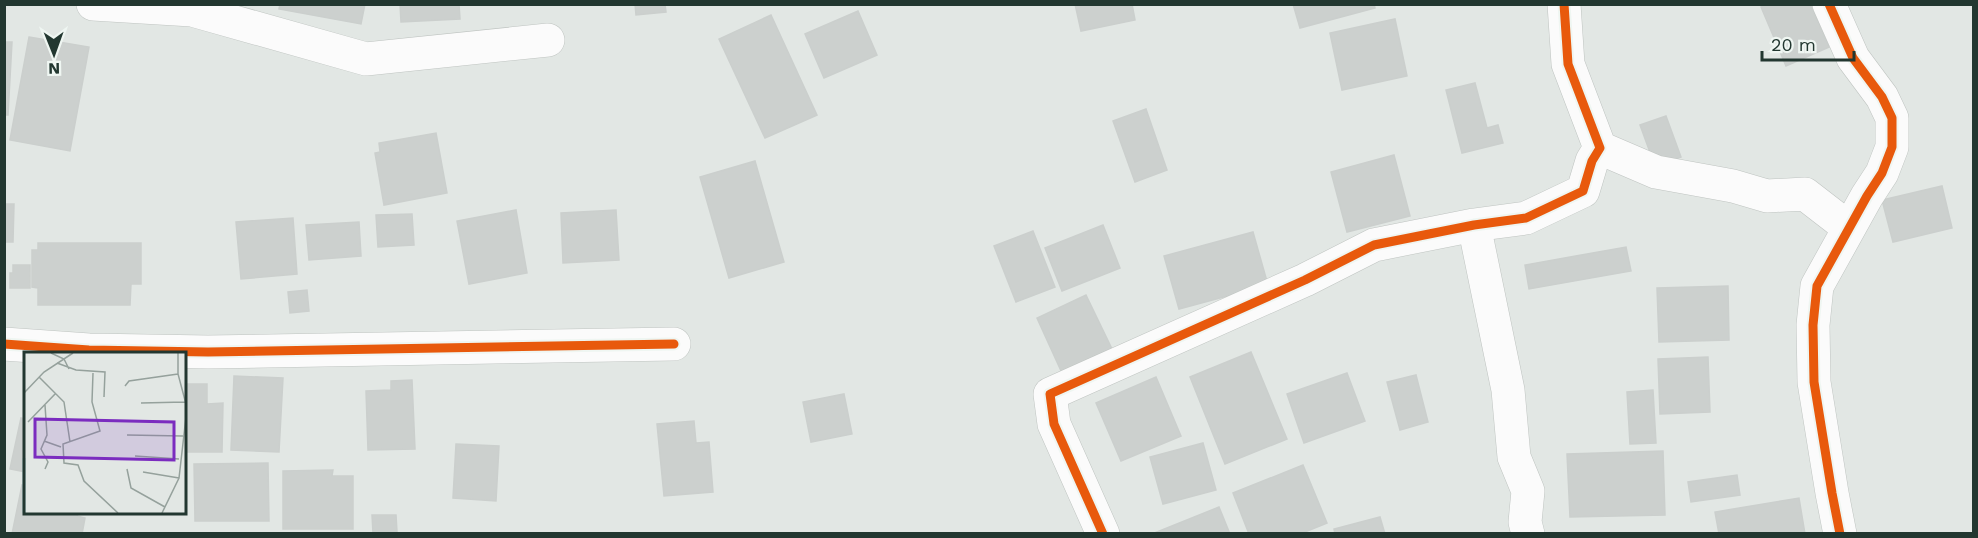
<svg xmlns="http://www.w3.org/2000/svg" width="1978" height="538" font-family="'Work Sans',sans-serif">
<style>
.building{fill:#ccd0ce;stroke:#cbcfcd;stroke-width:1.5}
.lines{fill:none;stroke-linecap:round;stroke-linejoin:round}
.minor-casing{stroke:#bfc4c1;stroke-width:34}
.minor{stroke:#fbfbfb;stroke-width:33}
.cycleway-casing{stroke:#eff6f2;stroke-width:13}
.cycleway{stroke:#e8590c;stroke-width:9}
.inset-river{fill:none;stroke:#a6ced0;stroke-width:3}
.inset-road{fill:none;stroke:#95a19c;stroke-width:1.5}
.view{fill:#7b2cbf;fill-opacity:0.15;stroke:#7b2cbf;stroke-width:3}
.inset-edge{fill:none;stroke:#223730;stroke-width:3}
</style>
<rect width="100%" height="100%" fill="#e2e7e4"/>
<path class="building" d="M280,4H365L361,24L279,9Z
M400,4H459L460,19L401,22Z
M635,4H665L666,12L636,15Z
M1075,4H1132L1135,20L1081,31Z
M1293,4H1374L1375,8L1300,28Z
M1768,4H1810L1829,47L1786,66L1761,7Z
M858,11L877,55L824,78L805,34Z
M771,15L817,115L765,138L719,39Z
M1395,19L1407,76L1342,90L1330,33Z
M29,37L89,47L70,151L10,140Z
M4,42H12L8,115H4Z
M1475,83L1487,128L1498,125L1503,143L1462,153L1446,90Z
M1146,109L1167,170L1135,182L1113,121Z
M1666,116L1681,157L1655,166L1640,125Z
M436,133L447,193L384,205L375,153L380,152L379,143Z
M1394,155L1410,216L1347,232L1331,172Z
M755,161L784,262L729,278L700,177Z
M1942,186L1952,228L1893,242L1882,200Z
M4,204H14L13,242H4Z
M516,210L527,273L469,284L457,221Z
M616,210L619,260L563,263L561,213Z
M412,214L414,245L378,247L376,215Z
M293,218L297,274L241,279L236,222Z
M359,222L361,256L309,260L306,225Z
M1103,225L1120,268L1062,291L1045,248Z
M1033,231L1055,287L1016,302L994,246Z
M1253,232L1268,285L1179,309L1164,256Z
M38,243H141V284H131L130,305H38V288L32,287V250H38Z
M1626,247L1631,271L1529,289L1525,265Z
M13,265H30V288H10V273H13Z
M1728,286L1729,340L1659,342L1657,288Z
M307,290L309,311L290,313L288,292Z
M1086,295L1112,349L1062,373L1037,318Z
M1251,352L1287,439L1225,464L1190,377Z
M1708,357L1710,412L1660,414L1658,359Z
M1347,373L1365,421L1304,443L1287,394Z
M1416,375L1428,422L1400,430L1387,382Z
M234,376L283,378L279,452L231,450Z
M1156,377L1181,436L1121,461L1096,403Z
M412,380L415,449L368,450L366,391L391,390V381Z
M184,384H207V404L223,403L222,452H184Z
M1653,390L1656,443L1630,444L1627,392Z
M844,394L852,434L811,442L803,402Z
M21,418L26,419V472L10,469Z
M694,421L696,443L709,442L713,492L664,496L657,424Z
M1203,443L1216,490L1163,504L1150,457Z
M456,444L499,446L496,501L453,498Z
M1663,451L1665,515L1570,517L1567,454Z
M268,463L269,521H195L194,464Z
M1303,465L1327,523L1300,534H1249L1233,493Z
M333,470L332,476H353V529H283V471Z
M1737,475L1740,495L1691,502L1688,482Z
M22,485L26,486V512H78L77,516L85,518L82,534H12Z
M1799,498L1805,534H1719L1715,512Z
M1219,507L1230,534H1152Z
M372,515H396L397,532L373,533Z
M1380,517L1385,534H1335L1334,529Z"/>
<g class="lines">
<g class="minor-casing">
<path id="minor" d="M93,4L192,10L366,59L548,40
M1829,4L1853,58L1882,97L1892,118V147L1882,173L1867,196L1817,286L1813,325L1814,382L1832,493L1840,534
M1600,148L1656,172L1733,186L1767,196L1805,194L1849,228
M1474,225L1508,390L1514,457L1528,491L1525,522L1528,534
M4,344L89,350L208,352L674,344
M1103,534L1054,424L1050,394L1305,280L1374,245L1474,225L1526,218L1583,191L1592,161L1600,148L1568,64L1564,4"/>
</g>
<use href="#minor" class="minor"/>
<g class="cycleway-casing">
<path id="cycleway" d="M1829,4L1853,58L1882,97L1892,118V147L1882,173L1867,196L1817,286L1813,325L1814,382L1832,493L1840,534
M4,344L89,350L208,352L674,344
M1103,534L1054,424L1050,394L1305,280L1374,245L1474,225L1526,218L1583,191L1592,161L1600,148L1568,64L1564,4"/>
</g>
<use href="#cycleway" class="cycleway"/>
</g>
<g transform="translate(24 352)">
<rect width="162" height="162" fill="#e2e7e4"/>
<path class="inset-river" d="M0,106V161"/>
<path class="inset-road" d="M27,1L40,7L45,17M154,1V22L162,52M33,11L52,18L81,20L80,45M69,21L68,50L76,79L39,92L40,111L54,113L60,129L94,161M15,25L40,50L46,90M101,34L105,29L154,22M0,41L20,20L49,1M117,51L161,50M4,70L32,41M103,83L159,84M20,89L37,95M111,104L155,107M21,117L24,110L17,97L23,83L21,53M103,117L107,136L141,155M119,120L155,126M138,161L155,126L162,65"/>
<path class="view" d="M11,67L150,70V108L11,105Z"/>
<rect width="162" height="162" class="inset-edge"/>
</g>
<rect width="1978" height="538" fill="none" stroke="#223730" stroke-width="12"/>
<g transform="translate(54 54) rotate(179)" stroke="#eff6f2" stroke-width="4.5" paint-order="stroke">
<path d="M0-4.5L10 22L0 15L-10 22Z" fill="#223730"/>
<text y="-9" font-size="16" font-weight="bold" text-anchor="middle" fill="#223730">N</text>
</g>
<path d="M1762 51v9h92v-9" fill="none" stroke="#223730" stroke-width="3"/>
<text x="1771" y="51" font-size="18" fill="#223730" stroke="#eff6f2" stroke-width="4.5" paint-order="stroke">20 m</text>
</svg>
